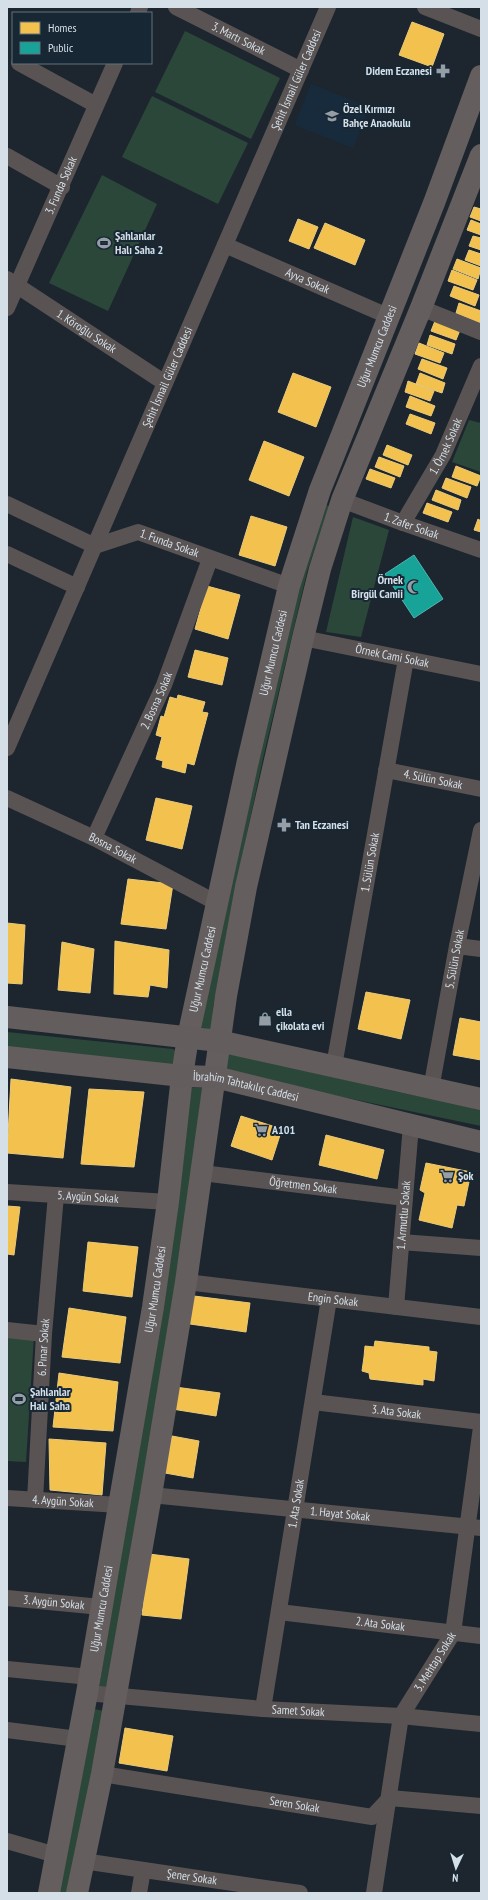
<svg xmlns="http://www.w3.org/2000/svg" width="488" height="1900" font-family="'PT Sans Narrow',sans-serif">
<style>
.built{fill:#182b3d}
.green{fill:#2b473a}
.homes{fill:#f2c14e;stroke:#e9ca7c}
.public{fill:#17a398;stroke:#50b5b0}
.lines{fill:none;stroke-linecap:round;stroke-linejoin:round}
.street{stroke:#595453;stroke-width:16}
.secondary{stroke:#655e5e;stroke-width:22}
.primary{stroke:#635d5d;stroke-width:22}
.labels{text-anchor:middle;stroke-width:4;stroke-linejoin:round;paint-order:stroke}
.street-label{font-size:12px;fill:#d5dfe8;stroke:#172734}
.poi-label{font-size:12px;font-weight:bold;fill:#d5dfe8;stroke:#172734;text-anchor:start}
</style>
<rect width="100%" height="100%" fill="#1d262e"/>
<path class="built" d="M311,84L369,107L353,148L295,125Z"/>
<path class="green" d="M185,31L280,78L251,139L155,92Z
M152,96L248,143L218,204L122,157Z
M102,175L157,204L108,311L49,283Z
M469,420L481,423V472L452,462Z
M322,504L329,506L307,572L264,754L235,889L213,1007L212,1030L199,1027L283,641Z
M353,517L389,530L361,637L326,632Z
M7,1032L173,1049L177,1052L175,1062L171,1065L7,1048Z
M233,1053L393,1091L481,1109V1126L309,1090L226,1069L223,1055Z
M189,1088H204L192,1194L107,1691L99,1689L179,1190Z
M7,1334L34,1336L26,1462L7,1461Z
M94,1709L104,1711L69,1893H59Z"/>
<path class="homes" d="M412,22L444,34L432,67L399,55Z
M474,207L481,209V221L470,217Z
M298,219L318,227L309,249L289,241Z
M471,220L481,224V235L467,230Z
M325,223L365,240L355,265L314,248Z
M473,236L481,238V250L469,246Z
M469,250L481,254V266L465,260Z
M457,259L481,268L478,279L453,269Z
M452,270L477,280L473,290L448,281Z
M454,286L479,295L475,306L450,296Z
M459,303L481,311L480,323L456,313Z
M435,321L460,330L456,340L431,331Z
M430,335L455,344L452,354L427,345Z
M419,343L444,353L440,363L415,354Z
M422,359L447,368L443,379L418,369Z
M293,373L331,387L316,427L278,412Z
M420,373L445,383L442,393L416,384Z
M408,381L434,391L430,401L405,392Z
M410,396L435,406L431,416L406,407Z
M410,414L435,423L431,434L406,424Z
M264,441L304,457L289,496L249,480Z
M387,445L412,455L408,465L383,455Z
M379,457L404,466L400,477L375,467Z
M456,466L481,476L477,486L452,477Z
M370,469L395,478L391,488L366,479Z
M446,478L471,487L467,498L442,488Z
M436,490L461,500L458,510L432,500Z
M427,503L452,512L448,522L423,513Z
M251,516L287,527L275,566L239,555Z
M478,519L481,521V532L474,530Z
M207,586L240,595L228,639L195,629Z
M195,650L228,658L222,685L188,677Z
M178,695L205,702L202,712L208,713L194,765L187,763L185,773L162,767L163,761L156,759L162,737L156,735L161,716L164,717L170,697L177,699Z
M156,798L192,806L182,849L146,840Z
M128,879L173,884L166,929L121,924Z
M7,923L25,925L22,984L7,983Z
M115,941L169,950L167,988L150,985L148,997L114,994Z
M62,942L94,949L90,993L58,990Z
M366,992L410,1000L401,1039L358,1029Z
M460,1018L481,1022V1060L453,1055Z
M11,1079L71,1087L63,1158L7,1153Z
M89,1089L144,1092L134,1167L81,1164Z
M241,1116L282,1129L272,1160L231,1146Z
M326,1135L384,1150L377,1179L319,1165Z
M426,1163L471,1172L464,1206L457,1205L452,1228L419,1220L425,1193L420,1190Z
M7,1206L20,1207L14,1255L7,1254Z
M88,1242L138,1247L132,1297L83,1291Z
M194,1296L250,1303L246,1332L190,1324Z
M69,1308L126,1317L120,1363L62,1357Z
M375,1341L429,1347V1351L437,1352L434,1381L423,1379V1385L370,1379L369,1373L362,1371L364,1357L365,1346L374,1347Z
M59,1373L118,1382L113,1431L53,1427Z
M175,1387L220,1393L216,1416L172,1409Z
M172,1436L199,1441L193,1478L165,1473Z
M49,1439L106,1443L102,1495L50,1490Z
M149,1554L189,1559L181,1619L142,1615Z
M125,1728L173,1736L167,1771L119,1763Z"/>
<path class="public" d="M414,555L443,599L414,618L385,574Z"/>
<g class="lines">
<g class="street">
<path id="s1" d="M176,7L301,70"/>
<path d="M425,7L481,29"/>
<path d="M138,13L140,7"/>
<path d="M19,63L96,105"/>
<path d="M7,156L62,187"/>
<path id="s2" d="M225,245L390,317"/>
<path id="s3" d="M7,279L165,383"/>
<path id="s4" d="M7,308L115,63"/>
<path d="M421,308L481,332"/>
<path id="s5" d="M342,500L403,523L481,550"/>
<path id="s6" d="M7,504L95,546L138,532L289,586"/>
<path id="s7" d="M403,523L443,455L481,366"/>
<path d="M7,554L77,587"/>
<path id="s8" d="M303,638L481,674"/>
<path id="s9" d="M7,748L328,7"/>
<path id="s10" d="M386,770L481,789"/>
<path id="s11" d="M7,798L94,838L217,903"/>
<path id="s12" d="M94,838L164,685L210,559"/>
<path d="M457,946L481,949"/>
<path id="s13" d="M334,1066L406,659"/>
<path id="s14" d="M431,1089L457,946L481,830"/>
<path id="s15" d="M202,1173L405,1198"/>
<path id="s16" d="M7,1192L168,1202"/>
<path d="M401,1242L481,1248"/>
<path id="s17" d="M186,1282L481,1317"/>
<path id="s18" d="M396,1307L411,1125"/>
<path d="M7,1330L44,1334"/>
<path id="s19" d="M313,1402L481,1422"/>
<path id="s20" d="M151,1495L481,1528"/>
<path id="s21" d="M7,1498L119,1505"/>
<path id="s22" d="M35,1500L44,1334L56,1195"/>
<path id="s23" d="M7,1598L101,1607"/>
<path id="s24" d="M279,1612L481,1636"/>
<path d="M7,1669L90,1677"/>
<path id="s25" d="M87,1693L263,1709L401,1716L481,1724"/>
<path id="s26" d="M263,1709L329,1299"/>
<path d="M7,1730L78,1739"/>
<path id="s27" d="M102,1774L372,1817L390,1798L481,1806"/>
<path d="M7,1841L56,1855"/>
<path id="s28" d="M83,1861L300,1893"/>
<path d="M139,1893L143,1870"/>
<path id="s29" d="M374,1893L401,1716L453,1633L481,1427"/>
</g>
<g class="secondary">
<path id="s30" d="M49,1893L87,1693L153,1307L168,1202L182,1076L188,1037L247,765L289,586L320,490L434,203L481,76"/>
<path d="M77,1893L102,1774L151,1495L186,1282L226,996L246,887L303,638L320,569L342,500L421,308L481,155"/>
</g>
<g class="primary">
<path d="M7,1017L219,1041L481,1099"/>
<path id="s31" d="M7,1057L182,1076L215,1077L481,1142"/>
</g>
</g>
<defs>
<g id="pharmacy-bare" transform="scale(1.08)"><path d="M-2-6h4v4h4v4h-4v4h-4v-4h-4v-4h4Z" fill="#959ea7" stroke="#172734" stroke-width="2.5" paint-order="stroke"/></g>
<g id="school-bare" transform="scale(1.08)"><path d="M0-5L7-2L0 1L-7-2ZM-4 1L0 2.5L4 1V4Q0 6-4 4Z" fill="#959ea7" stroke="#172734" stroke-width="2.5" paint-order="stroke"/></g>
<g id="stadium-bare" transform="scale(1.08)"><path d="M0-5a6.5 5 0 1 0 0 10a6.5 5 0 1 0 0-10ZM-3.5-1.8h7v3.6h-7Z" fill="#959ea7" stroke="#172734" stroke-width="2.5" paint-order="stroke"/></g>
<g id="mosque-bare" transform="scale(1.08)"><path d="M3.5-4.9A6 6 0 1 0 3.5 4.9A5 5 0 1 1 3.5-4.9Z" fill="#959ea7" stroke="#172734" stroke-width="2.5" paint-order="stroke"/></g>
<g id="shop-bare" transform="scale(1.08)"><path d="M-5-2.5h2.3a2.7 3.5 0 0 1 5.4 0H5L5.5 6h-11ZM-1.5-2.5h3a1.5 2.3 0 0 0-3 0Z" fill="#959ea7" stroke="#172734" stroke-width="2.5" paint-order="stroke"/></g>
<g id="supermarket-bare" transform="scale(1.08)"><path d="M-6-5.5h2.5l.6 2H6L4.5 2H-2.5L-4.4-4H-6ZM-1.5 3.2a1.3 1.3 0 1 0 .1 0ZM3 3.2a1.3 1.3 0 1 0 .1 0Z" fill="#959ea7" stroke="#172734" stroke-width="2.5" paint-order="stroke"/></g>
</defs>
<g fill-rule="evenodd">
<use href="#pharmacy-bare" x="443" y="71"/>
<use href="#school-bare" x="332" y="116"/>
<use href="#stadium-bare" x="104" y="243"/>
<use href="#mosque-bare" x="414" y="587"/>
<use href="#pharmacy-bare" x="284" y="825"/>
<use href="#shop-bare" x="265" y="1019"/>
<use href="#supermarket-bare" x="261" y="1130"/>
<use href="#supermarket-bare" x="447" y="1176"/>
<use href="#stadium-bare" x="19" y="1399"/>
</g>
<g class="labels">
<g class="street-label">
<text dy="4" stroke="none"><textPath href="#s1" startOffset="70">3. Martı Sokak</textPath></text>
<text dy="4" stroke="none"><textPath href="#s9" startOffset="728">Şehit İsmail Güler Caddesi</textPath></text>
<text dy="4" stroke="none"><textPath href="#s4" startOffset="134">3. Funda Sokak</textPath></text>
<text dy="4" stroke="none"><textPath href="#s2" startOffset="90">Ayva Sokak</textPath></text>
<text dy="4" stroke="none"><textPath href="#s3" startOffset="95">1. Köroğlu Sokak</textPath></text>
<text dy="4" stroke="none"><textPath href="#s30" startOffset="1585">Uğur Mumcu Caddesi</textPath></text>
<text dy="4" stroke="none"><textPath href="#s9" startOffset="404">Şehit İsmail Güler Caddesi</textPath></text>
<text dy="4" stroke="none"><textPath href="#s7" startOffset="88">1. Örnek Sokak</textPath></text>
<text dy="4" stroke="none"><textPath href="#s5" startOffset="74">1. Zafer Sokak</textPath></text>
<text dy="4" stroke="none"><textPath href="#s6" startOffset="176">1. Funda Sokak</textPath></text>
<text dy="4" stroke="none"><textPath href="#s30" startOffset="1261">Uğur Mumcu Caddesi</textPath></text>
<text dy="4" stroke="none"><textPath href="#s8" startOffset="91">Örnek Cami Sokak</textPath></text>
<text dy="4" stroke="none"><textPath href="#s12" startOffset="151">2. Bosna Sokak</textPath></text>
<text dy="4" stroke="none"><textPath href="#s10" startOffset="48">4. Sülün Sokak</textPath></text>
<text dy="4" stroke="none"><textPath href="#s11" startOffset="117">Bosna Sokak</textPath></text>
<text dy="4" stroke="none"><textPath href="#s13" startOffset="207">1. Sülün Sokak</textPath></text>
<text dy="4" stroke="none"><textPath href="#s14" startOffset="132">5. Sülün Sokak</textPath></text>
<text dy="4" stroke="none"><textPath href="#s30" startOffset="937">Uğur Mumcu Caddesi</textPath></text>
<text dy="4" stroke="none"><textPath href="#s31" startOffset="241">İbrahim Tahtakılıç Caddesi</textPath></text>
<text dy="4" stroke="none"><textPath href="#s15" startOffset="102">Öğretmen Sokak</textPath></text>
<text dy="4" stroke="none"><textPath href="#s16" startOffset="81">5. Aygün Sokak</textPath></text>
<text dy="4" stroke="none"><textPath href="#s18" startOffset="92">1. Armutlu Sokak</textPath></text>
<text dy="4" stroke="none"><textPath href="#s30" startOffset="613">Uğur Mumcu Caddesi</textPath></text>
<text dy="4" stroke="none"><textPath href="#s17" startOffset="148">Engin Sokak</textPath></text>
<text dy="4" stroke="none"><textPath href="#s22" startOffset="153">6. Pınar Sokak</textPath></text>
<text dy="4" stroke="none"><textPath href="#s19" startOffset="84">3. Ata Sokak</textPath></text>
<text dy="4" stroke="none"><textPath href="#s21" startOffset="56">4. Aygün Sokak</textPath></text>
<text dy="4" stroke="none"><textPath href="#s26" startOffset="208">1. Ata Sokak</textPath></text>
<text dy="4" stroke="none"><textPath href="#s20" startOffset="190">1. Hayat Sokak</textPath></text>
<text dy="4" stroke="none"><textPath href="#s23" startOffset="47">3. Aygün Sokak</textPath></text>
<text dy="4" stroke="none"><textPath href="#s30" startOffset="289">Uğur Mumcu Caddesi</textPath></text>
<text dy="4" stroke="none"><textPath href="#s24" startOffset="102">2. Ata Sokak</textPath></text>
<text dy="4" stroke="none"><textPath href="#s29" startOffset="243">3. Mehtap Sokak</textPath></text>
<text dy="4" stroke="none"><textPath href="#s25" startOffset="212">Samet Sokak</textPath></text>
<text dy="4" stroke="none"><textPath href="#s27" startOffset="195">Seren Sokak</textPath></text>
<text dy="4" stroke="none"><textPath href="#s28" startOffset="110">Şener Sokak</textPath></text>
</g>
<g class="poi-label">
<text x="432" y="75" text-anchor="end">Didem Eczanesi</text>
<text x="343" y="113">Özel Kırmızı<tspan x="343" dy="14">Bahçe Anaokulu</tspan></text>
<text x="115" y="240">Şahlanlar<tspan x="115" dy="14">Halı Saha 2</tspan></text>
<text x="403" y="584" text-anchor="end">Örnek<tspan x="403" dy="14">Birgül Camii</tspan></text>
<text x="295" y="829">Tan Eczanesi</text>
<text x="276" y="1016">ella<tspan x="276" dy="14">çikolata evi</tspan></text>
<text x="272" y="1134">A101</text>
<text x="458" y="1180">Şok</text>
<text x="30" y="1396">Şahlanlar<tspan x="30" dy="14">Halı Saha</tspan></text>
</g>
</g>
<rect width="488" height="1900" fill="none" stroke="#d5dfe8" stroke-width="16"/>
<rect x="12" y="12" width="140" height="52" fill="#172734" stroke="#63717c"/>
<rect x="20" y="22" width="20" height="12" fill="#f2c14e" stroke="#63717c"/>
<text x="48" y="32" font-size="12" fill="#d5dfe8">Homes</text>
<rect x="20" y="42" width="20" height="12" fill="#17a398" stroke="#63717c"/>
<text x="48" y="52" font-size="12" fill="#d5dfe8">Public</text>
<g transform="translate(456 1868) rotate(184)" stroke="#172734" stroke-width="3" paint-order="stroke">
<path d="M0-3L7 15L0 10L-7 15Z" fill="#d5dfe8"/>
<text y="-6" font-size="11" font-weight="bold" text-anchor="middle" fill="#d5dfe8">N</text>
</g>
</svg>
